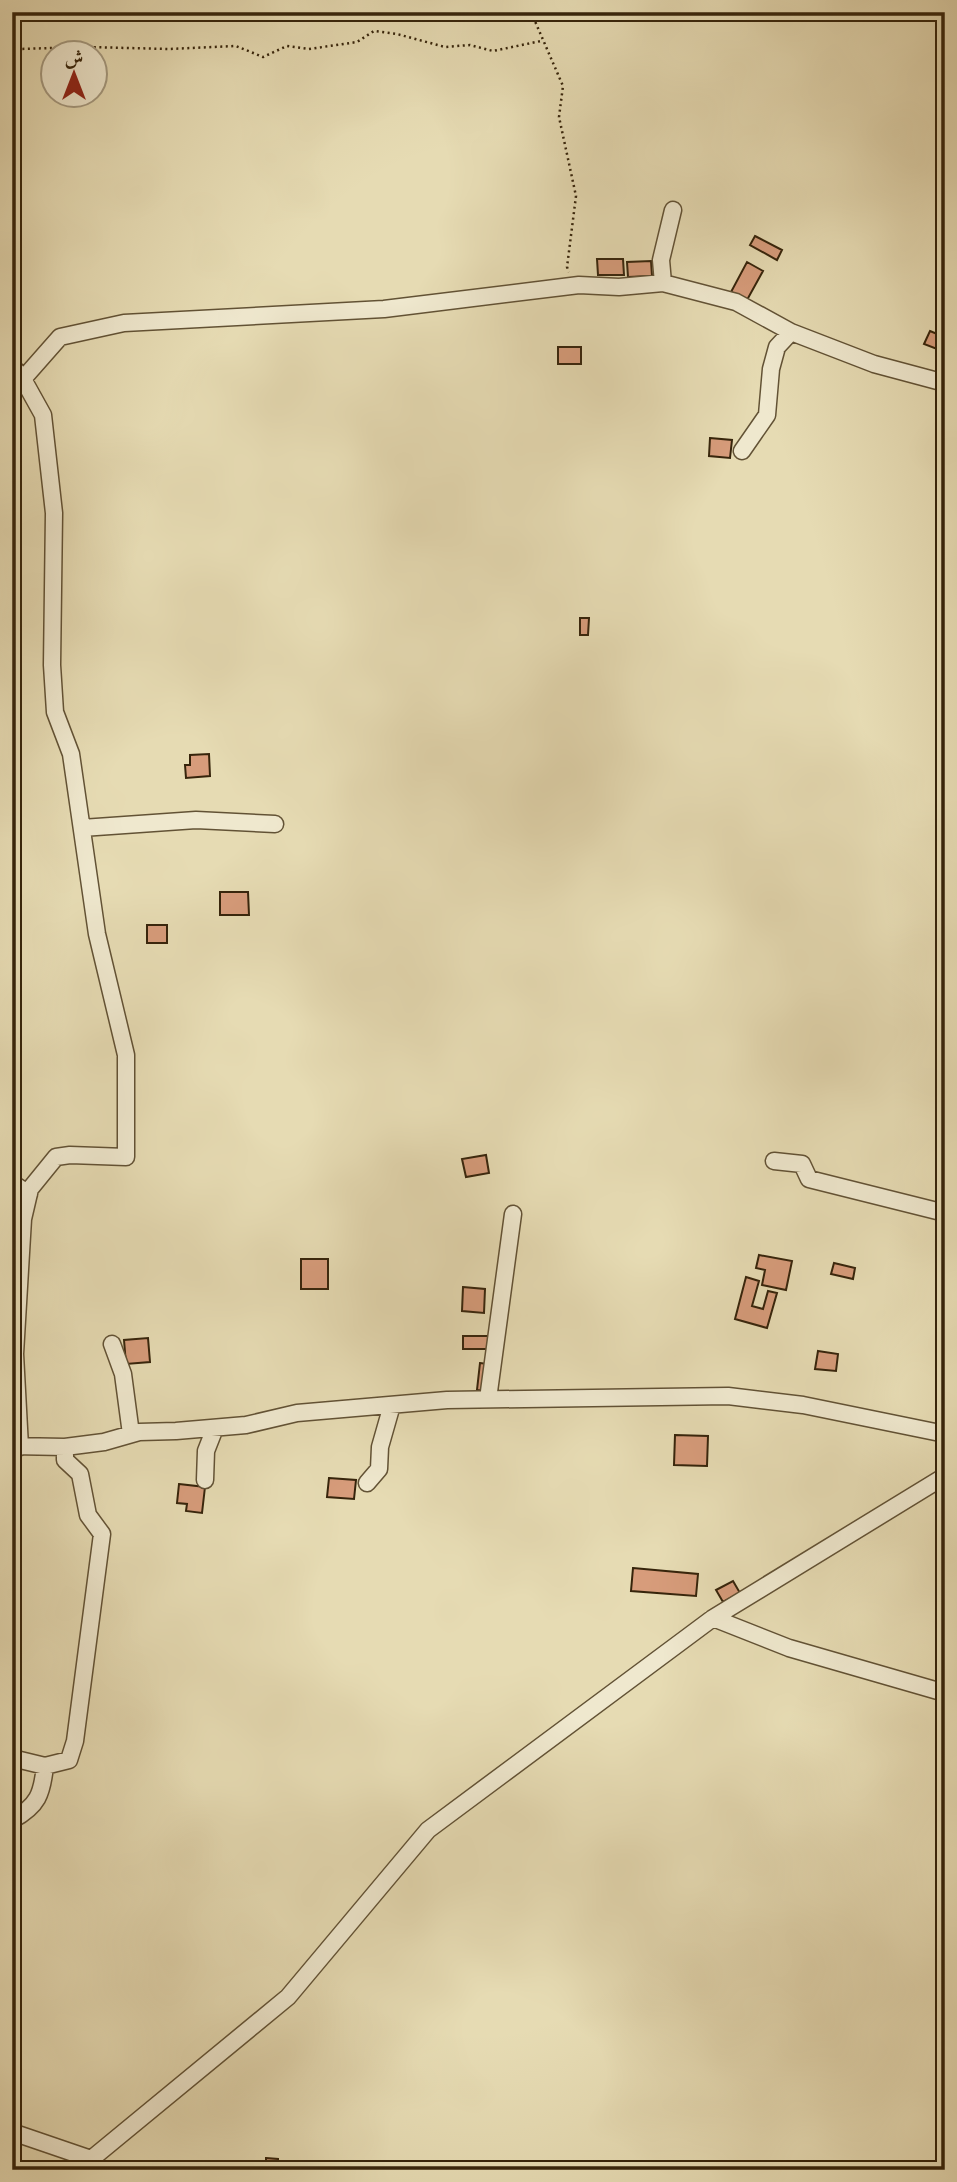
<svg xmlns="http://www.w3.org/2000/svg" width="957" height="2182" font-family="Cardo,Amiri,serif">
<style>
.building{fill:#d79c7b;stroke:#36240b;stroke-width:2}
.lines{fill:none;stroke-linecap:round;stroke-linejoin:round}
.minor-casing{stroke:#625235;stroke-width:19}
.path{stroke:#36240b;stroke-width:2.5;stroke-dasharray:2 3.5;stroke-linecap:butt}
.minor{stroke:#efe8ce;stroke-width:16}
</style>
<rect width="100%" height="100%" fill="#e6dbb3"/>
<filter id="stains"><feTurbulence type="fractalNoise" baseFrequency=".00286" numOctaves="4"/><feColorMatrix values="0 0 0 0 .2 0 0 0 0 .09 0 0 0 0 .02 0 0 0 .5 -.17"/></filter>
<radialGradient id="worn" r=".72"><stop offset=".6" stop-color="#630" stop-opacity="0"/><stop offset="1" stop-color="#630" stop-opacity=".3"/></radialGradient>
<path class="building" d="M755,236L782,250L777,260L750,245Z
M597,259H623L624,275H598Z
M651,261L652,276L628,277L627,262Z
M747,262L763,271L747,300L731,292Z
M930,331L942,336L937,349L924,344Z
M558,347H581V364H558Z
M710,438L732,440L730,458L709,456Z
M580,618H589L588,635H580Z
M209,754L210,776L186,778L185,765H190V755Z
M220,892H248L249,915H220Z
M147,925H167V943H147Z
M486,1155L489,1173L466,1177L462,1159Z
M759,1255L792,1261L786,1290L762,1285L765,1270L756,1268Z
M301,1259H328V1289H301Z
M834,1263L855,1268L853,1279L831,1274Z
M746,1277L759,1281L752,1306L763,1309L768,1291L777,1293L767,1328L735,1319Z
M463,1287L485,1289L484,1313L462,1311Z
M463,1336H492L491,1349H463Z
M148,1338L150,1362L126,1364L124,1340Z
M818,1351L838,1354L836,1371L815,1369Z
M480,1363L488,1364L485,1391L477,1390Z
M675,1435L708,1436L707,1466L674,1465Z
M329,1478L356,1480L354,1499L327,1497Z
M179,1484L205,1487L202,1513L186,1511L187,1504L177,1503Z
M633,1568L698,1574L696,1596L631,1591Z
M733,1581L740,1593L723,1602L716,1590Z
M266,2158L278,2159V2170H266Z"/>
<g class="lines">
<g class="minor-casing">
<path id="minor" d="M663,283L661,260L673,210
M12,366L23,379L43,415L54,513L52,665L55,712L71,754L97,934L126,1055V1157L70,1155L56,1157L30,1189L23,1219L15,1354L20,1447
M23,379L60,337L124,323L384,309L579,285L619,287L663,283L736,302L791,332L874,364L945,383
M742,451L767,415L771,369L777,347L791,332
M82,828L196,820L275,824
M774,1161L802,1164L809,1179L945,1213
M12,1183L29,1194
M112,1344L123,1374L131,1434
M488,1399L513,1214
M12,1446L65,1447L104,1442L139,1432L176,1431L246,1425L297,1413L447,1400L728,1396L803,1405L945,1434
M205,1480L206,1451L215,1428
M367,1483L379,1469L380,1447L392,1405
M713,1618L789,1648L945,1693
M12,1758L45,1766L69,1760L75,1741L102,1534L88,1515L80,1474L65,1460V1447
M12,1820C38,1806 42,1794 45,1766
M12,2132L91,2159
M78,2170L288,1997L428,1830L713,1618L945,1476"/>
</g>
<path class="path" d="M531,12L563,86L559,117L576,196L567,267L569,272
M12,46L19,49L87,47L169,49L236,46L263,57L287,46L309,49L357,42L374,31L397,34L445,47L470,45L493,51L541,41"/>
<use href="#minor" class="minor"/>
</g>
<rect width="957" height="2182" fill="none" stroke="#e6dbb3" stroke-width="42"/>
<rect x="14" y="14" width="929" height="2154" fill="none" stroke="#36240b" stroke-width="3.5"/>
<rect x="21" y="21" width="915" height="2140" fill="none" stroke="#36240b" stroke-width="2"/>
<g transform="translate(74 74)"><circle r="33" fill="#efe8ce" stroke="#a59a80" stroke-width="2"/>
<path d="M0-5L12 26L0 18L-12 26Z" fill="#8f2418"/>
<text y="-10" font-size="19" font-weight="bold" text-anchor="middle" fill="#36240b">ش</text>
</g>
<rect width="100%" height="100%" filter="url(#stains)"/>
<rect width="100%" height="100%" fill="url(#worn)"/>
</svg>
